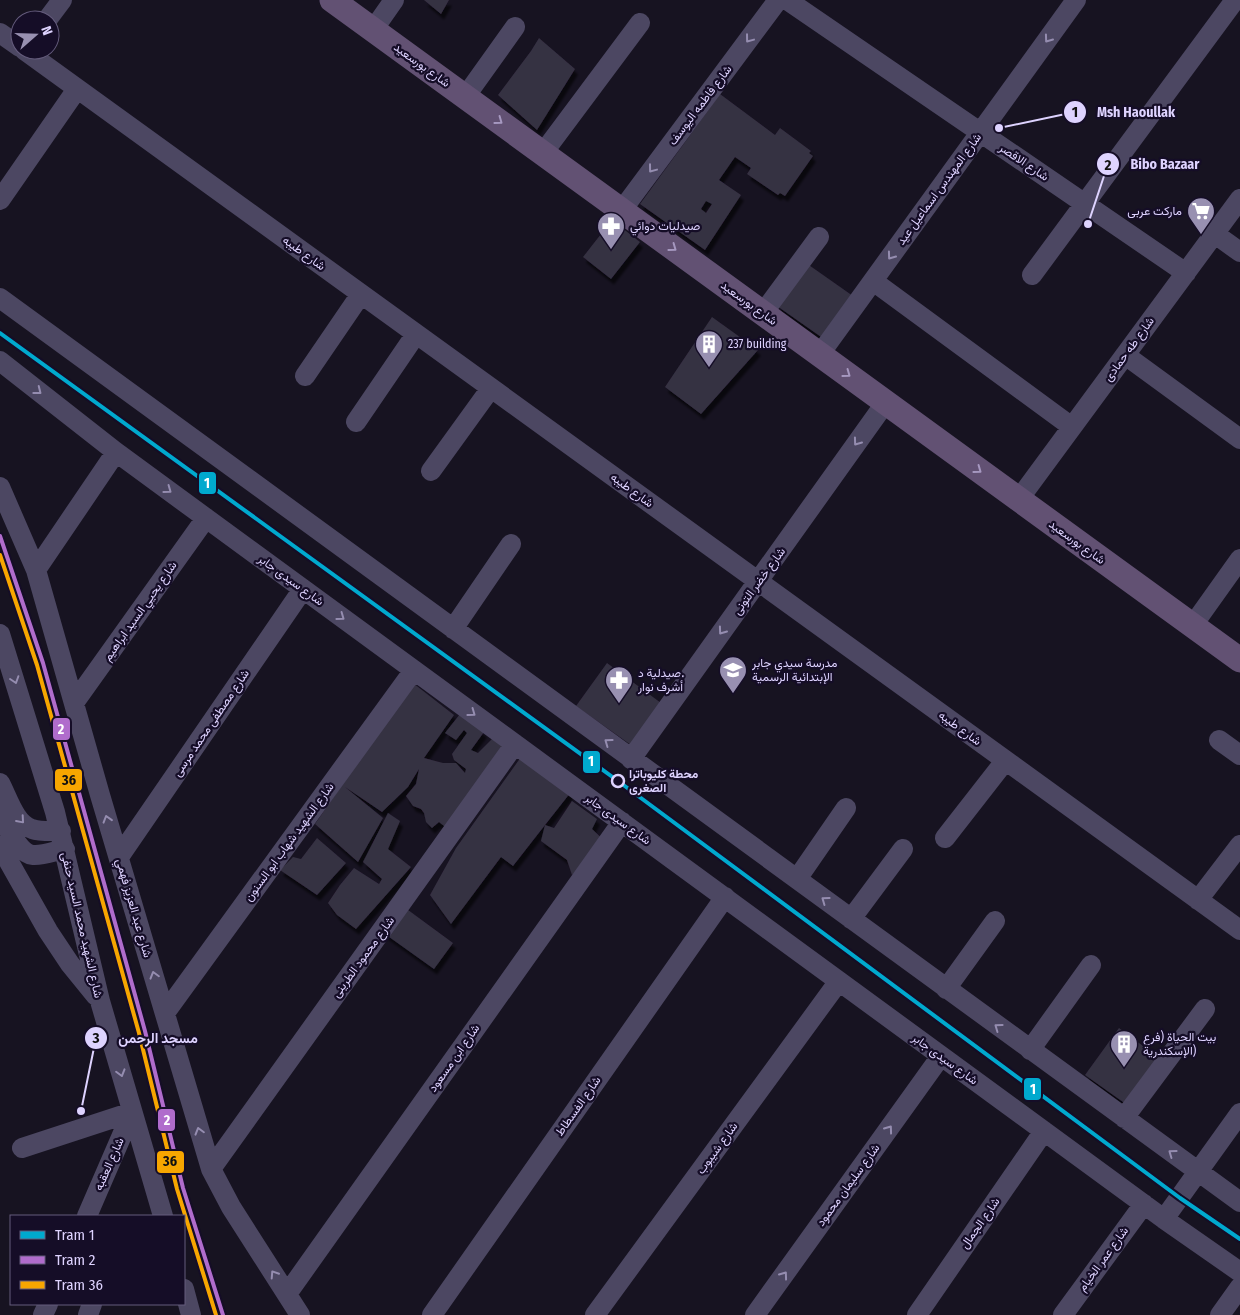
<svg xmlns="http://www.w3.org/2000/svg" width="1240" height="1315" font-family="'Fira Sans Condensed',Vazirmatn,sans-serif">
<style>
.building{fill:#363043;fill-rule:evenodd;filter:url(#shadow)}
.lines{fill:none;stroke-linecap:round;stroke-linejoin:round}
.minor{stroke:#4c4762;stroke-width:20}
.major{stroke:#625173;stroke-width:25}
.tram-1-casing{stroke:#150d27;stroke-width:8}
.tram-2-casing{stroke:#150d27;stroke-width:8}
.tram-3-casing{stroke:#150d27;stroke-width:8}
.tram-1{stroke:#00a9ce;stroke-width:4}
.tram-2{stroke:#b06ccc;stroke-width:4}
.tram-3{stroke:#f7a600;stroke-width:4}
.oneway{stroke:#958db0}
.oneway2{stroke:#a698c0}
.stop-dot{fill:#150d27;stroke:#ded3ff;stroke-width:2.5}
.labels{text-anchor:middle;stroke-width:4.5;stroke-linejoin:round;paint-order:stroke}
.street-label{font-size:12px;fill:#ded3ff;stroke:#150d27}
.poi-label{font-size:12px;fill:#ded3ff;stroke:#150d27;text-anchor:start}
.stop-label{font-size:12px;font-weight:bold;fill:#ded3ff;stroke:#150d27;text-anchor:start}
.leader{fill:none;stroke:#ded3ff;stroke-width:2}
.callout-dot{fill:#ded3ff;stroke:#150d27;stroke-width:2}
.mark-label{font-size:15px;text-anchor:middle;font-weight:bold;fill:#111}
.callout-label{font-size:14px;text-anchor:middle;font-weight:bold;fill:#ded3ff;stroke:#150d27;stroke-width:4.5;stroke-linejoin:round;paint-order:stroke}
.line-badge{stroke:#150d27;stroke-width:2}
.badge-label{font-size:14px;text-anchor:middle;font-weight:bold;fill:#fff}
.pale-badge-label{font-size:14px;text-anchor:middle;font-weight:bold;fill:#111}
</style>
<defs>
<filter id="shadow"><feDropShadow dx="3" dy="5.5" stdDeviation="1" flood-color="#0009"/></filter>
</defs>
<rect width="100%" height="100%" fill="#171321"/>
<path class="building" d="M424,0H449L441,14Z
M539,38L575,69L537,130L498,95L531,51Z
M720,94L775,135L780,128L811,151L809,153L813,156L785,196L780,193L778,195L747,174L751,168L735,157L719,180L741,195L705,250L640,204ZM706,201L712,204L706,213L701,209Z
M612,220L640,242L611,279L583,257Z
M806,263L853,296L824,339L777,306Z
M712,317L758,350L701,414L665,387Z
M607,663L661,703L631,745L576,706Z
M413,683L454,715L424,758L443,763H456L465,773L466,769L454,760L452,754L467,733L464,730L456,740L445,733L460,714L484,732L471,750L478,753L494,737L508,750L449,830L439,822L432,828L426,822L424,813L421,809L413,806L406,796L416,784L419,769L408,787L382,812L345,787L383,818L358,862L315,824Z
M521,757L571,792L545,825L554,828L572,801L597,819L592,829L607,843L572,875L567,860L541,841L545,825L513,866L501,857L451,924L430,895L456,848Z
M388,813L400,821L388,849L411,867L356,929L337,915L328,903L340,885L354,868L379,884L382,879L363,862Z
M317,838L346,863L317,895L280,870L293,857L301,859Z
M404,907L453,943L434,969L385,934Z
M1119,1028L1163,1061L1130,1107L1085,1075Z"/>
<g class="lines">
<path class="minor" d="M787,0L1186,273
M47,20L62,0
M373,30L394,0
M0,33L20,47
M24,50L1240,930
M465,97L515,27
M543,153L640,23
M0,200L77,89
M622,210L778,0
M1215,234L1240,252
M1032,275L1235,0
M873,281L1072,427
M0,298L1240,1202
M763,313L819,237
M820,354L1076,0
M1125,355L1240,439
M0,361L116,452L206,518L1164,1219L1240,1272
M305,376L361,294
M356,422L416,334
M431,471L491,388
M0,487L36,570L100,795L211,1169L231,1207L300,1315
M1019,499L1240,199
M36,570L116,452
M1193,625L1240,559
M453,629L511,544
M0,634L55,812L100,1001L163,1216
M74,703L206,518
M1219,740L1240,755
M631,759L886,402
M0,783C8,798 15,824 32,829C41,832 51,831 61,831
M0,815C7,826 19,854 33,855C42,856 55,851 65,849
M945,838L1005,761
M0,846L48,931L70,964L96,996
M119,857L303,589
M797,879L846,808
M1198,900L1240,845
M851,919L903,849
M946,989L995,921
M165,1013L414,670
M1030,1050L1091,965
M1124,1118L1205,1009
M22,1148L132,1112
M211,1169L515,744
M87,1216L132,1112
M1164,1219L1240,1113
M184,1289L191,1315
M287,1294L622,822
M43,1315L48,1304
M88,1315L92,1304
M432,1315L725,897
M595,1315L839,981
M755,1315L941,1056
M917,1315L1044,1131
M1063,1315L1144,1204
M1220,1315L1240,1287"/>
<path class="major" d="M332,0L1240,660"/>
<g class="tram-1-casing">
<path id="tram-1" d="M0,333L618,781L1180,1198L1240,1239"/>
</g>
<g class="tram-2-casing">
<path id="tram-2" d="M0,536L43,663L145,1031L183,1188L223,1315"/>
</g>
<g class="tram-3-casing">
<path id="tram-3" d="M0,555L37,665L139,1033L177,1189L216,1315"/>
</g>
<use href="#tram-1" class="tram-1"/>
<use href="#tram-2" class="tram-2"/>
<use href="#tram-3" class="tram-3"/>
</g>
<defs><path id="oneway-chevron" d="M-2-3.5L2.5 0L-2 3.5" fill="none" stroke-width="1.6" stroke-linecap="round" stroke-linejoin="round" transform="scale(1.25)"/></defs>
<g class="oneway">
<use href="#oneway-chevron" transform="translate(749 39) rotate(127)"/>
<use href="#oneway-chevron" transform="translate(1048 39) rotate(126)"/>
<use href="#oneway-chevron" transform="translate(652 169) rotate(127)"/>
<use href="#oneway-chevron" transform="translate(891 256) rotate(126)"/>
<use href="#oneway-chevron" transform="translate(38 391) rotate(38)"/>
<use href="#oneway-chevron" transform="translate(857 442) rotate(126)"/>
<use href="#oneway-chevron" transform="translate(168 490) rotate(36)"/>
<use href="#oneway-chevron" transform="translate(341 617) rotate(36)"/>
<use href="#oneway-chevron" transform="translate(722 631) rotate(126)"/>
<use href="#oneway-chevron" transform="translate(15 680) rotate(72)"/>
<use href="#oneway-chevron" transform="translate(472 713) rotate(36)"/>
<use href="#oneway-chevron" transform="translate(608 742) rotate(-144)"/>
<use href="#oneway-chevron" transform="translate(107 819) rotate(-107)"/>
<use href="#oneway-chevron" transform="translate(21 820) rotate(49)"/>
<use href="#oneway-chevron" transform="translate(825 900) rotate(-144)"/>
<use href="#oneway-chevron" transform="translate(154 975) rotate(-106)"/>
<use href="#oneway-chevron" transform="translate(998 1027) rotate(-144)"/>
<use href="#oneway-chevron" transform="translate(121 1073) rotate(74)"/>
<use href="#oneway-chevron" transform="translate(889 1129) rotate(-54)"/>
<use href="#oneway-chevron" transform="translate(199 1131) rotate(-106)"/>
<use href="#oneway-chevron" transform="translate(1172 1153) rotate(-144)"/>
<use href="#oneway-chevron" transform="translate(274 1274) rotate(-123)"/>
<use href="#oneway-chevron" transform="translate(784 1275) rotate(-54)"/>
</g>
<g class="oneway2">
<use href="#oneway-chevron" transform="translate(499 121) rotate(36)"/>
<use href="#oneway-chevron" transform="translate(673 248) rotate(36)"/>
<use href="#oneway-chevron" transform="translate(847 374) rotate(36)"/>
<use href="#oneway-chevron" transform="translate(978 470) rotate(36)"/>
</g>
<defs>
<g id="supermarket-pin" transform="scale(1.4375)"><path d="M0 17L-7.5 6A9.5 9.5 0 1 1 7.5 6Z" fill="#9890b1" stroke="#150d27"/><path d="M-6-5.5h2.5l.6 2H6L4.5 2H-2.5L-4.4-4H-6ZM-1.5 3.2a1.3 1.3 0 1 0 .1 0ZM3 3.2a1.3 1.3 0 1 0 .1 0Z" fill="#fff"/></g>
<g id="pharmacy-pin" transform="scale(1.4375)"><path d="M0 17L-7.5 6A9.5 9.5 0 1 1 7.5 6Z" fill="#9890b1" stroke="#150d27"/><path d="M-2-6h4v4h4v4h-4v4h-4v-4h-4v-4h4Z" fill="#fff"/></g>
<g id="building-pin" transform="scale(1.4375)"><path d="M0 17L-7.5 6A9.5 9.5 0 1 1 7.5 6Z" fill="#9890b1" stroke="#150d27"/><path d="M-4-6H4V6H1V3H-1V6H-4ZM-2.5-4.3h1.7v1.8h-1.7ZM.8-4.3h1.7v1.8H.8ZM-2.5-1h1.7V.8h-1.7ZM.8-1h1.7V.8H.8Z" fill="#fff"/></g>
<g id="school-pin" transform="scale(1.4375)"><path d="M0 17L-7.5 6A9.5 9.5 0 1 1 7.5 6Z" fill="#9890b1" stroke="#150d27"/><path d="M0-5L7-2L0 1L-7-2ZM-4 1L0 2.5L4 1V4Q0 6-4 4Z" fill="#fff"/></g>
</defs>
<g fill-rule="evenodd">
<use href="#supermarket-pin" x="1201" y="211"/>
<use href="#pharmacy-pin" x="611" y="226"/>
<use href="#building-pin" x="709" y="344"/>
<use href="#school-pin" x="733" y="670"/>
<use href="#pharmacy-pin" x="619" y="680"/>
<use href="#building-pin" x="1124" y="1044"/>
</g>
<circle class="stop-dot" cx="618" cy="781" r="6"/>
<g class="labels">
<g class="street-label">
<text transform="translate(422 65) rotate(36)" y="4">شارع بورسعيد</text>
<text transform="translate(700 105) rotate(-53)" y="4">شارع فاطمه اليوسف</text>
<text transform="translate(1024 162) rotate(34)" y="4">شارع الاقصر</text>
<text transform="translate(939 189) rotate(-54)" y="4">شارع المهندس اسماعيل عيد</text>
<text transform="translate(304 253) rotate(36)" y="4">شارع طيبه</text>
<text transform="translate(749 303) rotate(36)" y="4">شارع بورسعيد</text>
<text transform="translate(1129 349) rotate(-54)" y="4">شارع طه حمادى</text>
<text transform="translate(632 490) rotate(36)" y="4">شارع طيبه</text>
<text transform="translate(1077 542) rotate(36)" y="4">شارع بورسعيد</text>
<text transform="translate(291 580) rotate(36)" y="4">شارع سيدى جابر</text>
<text transform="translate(759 581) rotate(-54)" y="4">شارع خضر التونى</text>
<text transform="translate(140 611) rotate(-55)" y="4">شارع يحيي السيد ابراهيم</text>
<text transform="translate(211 723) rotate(-56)" y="4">شارع مصطفى محمد مرسى</text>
<text transform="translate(960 728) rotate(36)" y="4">شارع طيبه</text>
<text transform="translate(618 819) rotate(36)" y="4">شارع سيدى جابر</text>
<text transform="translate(289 842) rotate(-54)" y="4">شارع الشهيد شهاب ابو السنون</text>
<text transform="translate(134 908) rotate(74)" y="4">شارع عبد العزيز فهمي</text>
<text transform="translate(82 925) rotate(77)" y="4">شارع الشهيد محمد السيد حنفى</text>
<text transform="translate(363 957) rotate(-54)" y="4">شارع محمود الطرينى</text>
<text transform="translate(454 1058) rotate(-55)" y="4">شارع ابن مسعود</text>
<text transform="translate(945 1059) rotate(36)" y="4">شارع سيدى جابر</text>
<text transform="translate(578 1106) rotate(-55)" y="4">شارع الفسطاط</text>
<text transform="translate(717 1148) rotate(-54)" y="4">شارع شيبوب</text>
<text transform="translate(109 1164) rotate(-66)" y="4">شارع العقبه</text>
<text transform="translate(848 1185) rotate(-54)" y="4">شارع سليمان محمود</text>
<text transform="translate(980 1223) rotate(-55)" y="4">شارع الجمال</text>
<text transform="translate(1103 1259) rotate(-54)" y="4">شارع عمر الخيام</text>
</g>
<g class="poi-label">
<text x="1182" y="215" text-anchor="end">ماركت عربى</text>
<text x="630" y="230">صيدليات دوائي</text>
<text x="728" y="348">237 building</text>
<text x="752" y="667">مدرسة سيدي جابر<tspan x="752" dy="14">الإبتدائية الرسمية</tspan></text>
<text x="638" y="677">صيدلية د.<tspan x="638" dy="14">أشرف نوار</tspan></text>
<text x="1143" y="1041">بيت الحياة (فرع<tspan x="1143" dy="14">الإسكندرية)</tspan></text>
</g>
<g class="stop-label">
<text x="629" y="778">محطة كليوباترا<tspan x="629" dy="14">الصغرى</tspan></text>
</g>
</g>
<path class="leader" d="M999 128L1075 112M1088 224L1108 164M81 1111L96 1038"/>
<g class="callout-dot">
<circle cx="999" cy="128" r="5"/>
<circle cx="1088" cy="224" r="5"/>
<circle cx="81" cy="1111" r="5"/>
<circle cx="1075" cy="112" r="12"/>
<circle cx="1108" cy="164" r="12"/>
<circle cx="96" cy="1038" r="12"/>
</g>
<g class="mark-label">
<text x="1075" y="117">1</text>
<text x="1108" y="170">2</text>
<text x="96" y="1043">3</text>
</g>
<g class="callout-label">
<text x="1136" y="117">Msh Haoullak</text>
<text x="1165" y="169">Bibo Bazaar</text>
<text x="158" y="1043">مسجد الرحمن</text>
</g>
<g class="line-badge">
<rect x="198" y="471" width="19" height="24" rx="5" fill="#00a9ce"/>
<rect x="52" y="717" width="19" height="24" rx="5" fill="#b06ccc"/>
<rect x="582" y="750" width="19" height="24" rx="5" fill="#00a9ce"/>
<rect x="54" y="768" width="29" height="24" rx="5" fill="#f7a600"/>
<rect x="1023" y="1077" width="19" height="24" rx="5" fill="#00a9ce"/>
<rect x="157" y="1108" width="19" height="24" rx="5" fill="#b06ccc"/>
<rect x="156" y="1150" width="29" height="24" rx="5" fill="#f7a600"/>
</g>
<g class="badge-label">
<text x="207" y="488">1</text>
<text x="61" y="734">2</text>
<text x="591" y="766">1</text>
<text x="1033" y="1094">1</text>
<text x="167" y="1125">2</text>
</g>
<g class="pale-badge-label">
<text x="69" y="785">36</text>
<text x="170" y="1166">36</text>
</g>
<rect x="10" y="1215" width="175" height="90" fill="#150d27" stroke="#655c7d"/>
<rect x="20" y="1231" width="25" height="8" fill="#00a9ce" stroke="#655c7d"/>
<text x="55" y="1240" font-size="15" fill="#ded3ff">Tram 1</text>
<rect x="20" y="1256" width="25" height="8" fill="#b06ccc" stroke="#655c7d"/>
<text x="55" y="1265" font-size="15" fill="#ded3ff">Tram 2</text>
<rect x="20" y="1281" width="25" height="8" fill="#f7a600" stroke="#655c7d"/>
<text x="55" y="1290" font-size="15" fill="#ded3ff">Tram 36</text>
<g transform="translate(35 35) rotate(70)"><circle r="24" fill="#150d27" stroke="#655c7d"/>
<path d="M0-4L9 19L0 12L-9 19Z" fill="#9890b1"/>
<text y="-8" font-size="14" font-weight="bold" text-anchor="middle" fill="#ded3ff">N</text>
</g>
</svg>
